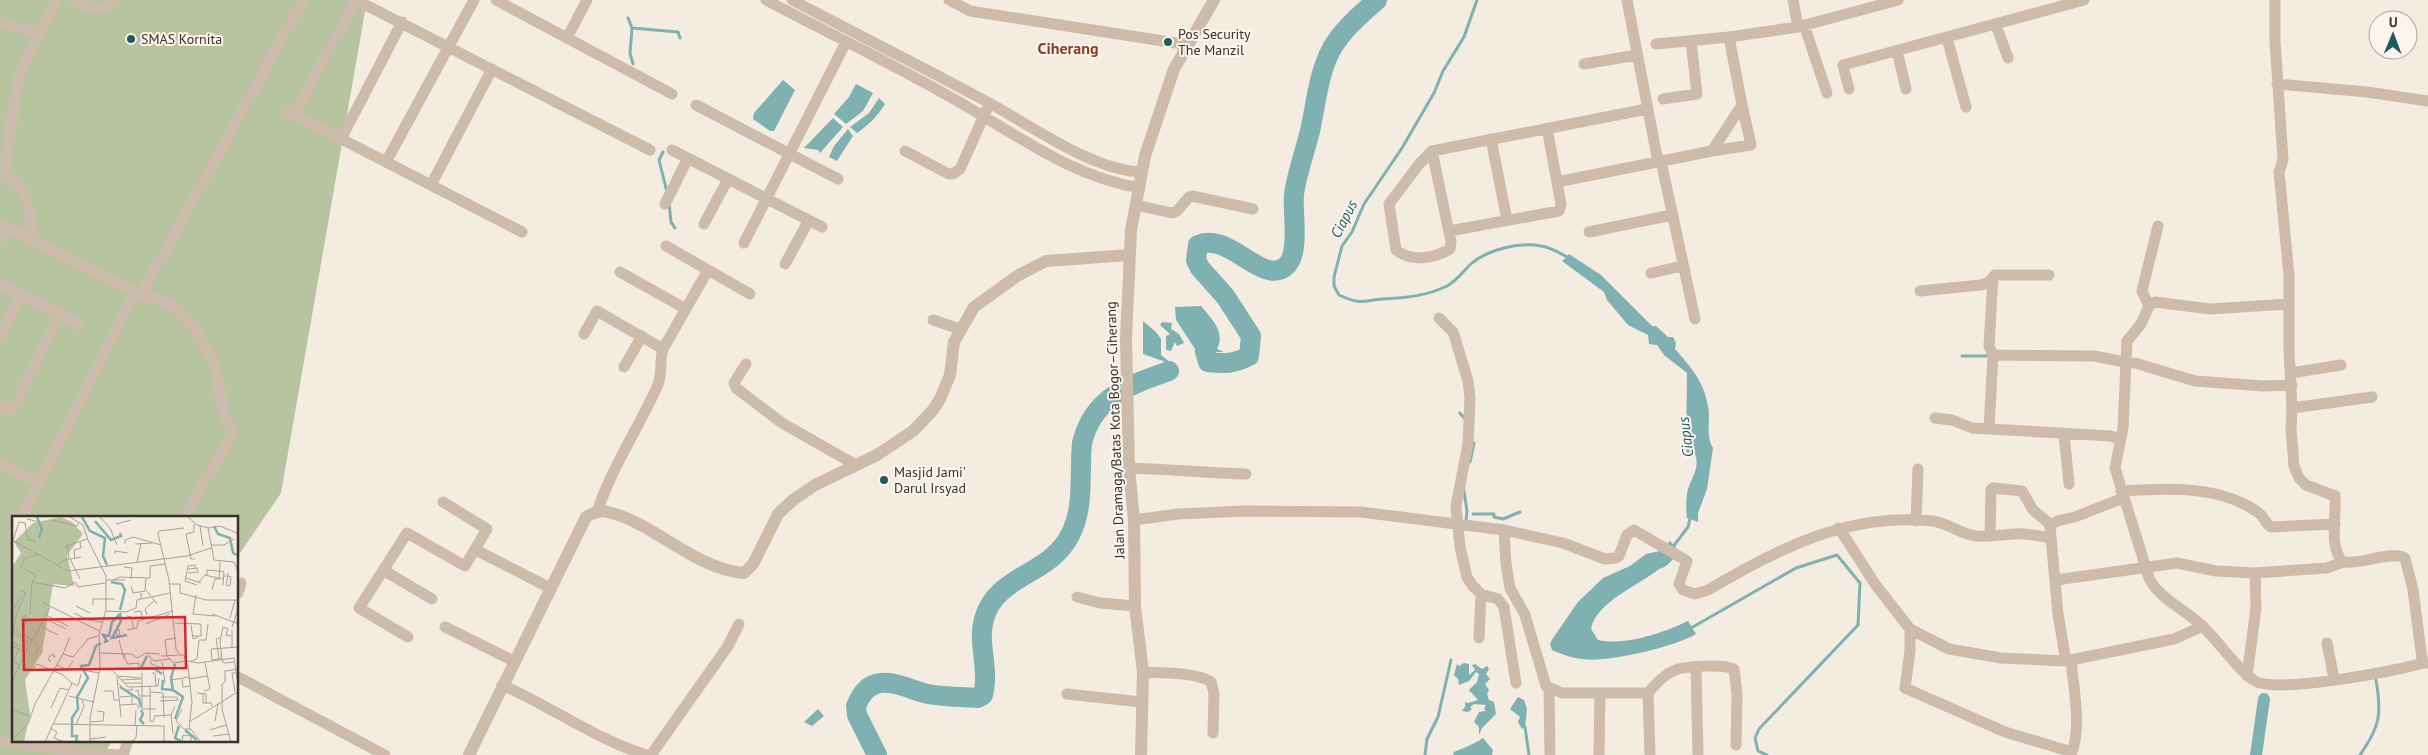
<svg xmlns="http://www.w3.org/2000/svg" width="2428" height="755" font-family="'PT Sans',sans-serif">
<style>
.green{fill:#b8c4a0}
.water{fill:#7fb0b2}
.lines{fill:none;stroke-linecap:round;stroke-linejoin:round}
.stream{stroke:#7fb0b2;stroke-width:3}
.canal{stroke:#7fb0b2;stroke-width:12}
.river{stroke:#7fb0b2;stroke-width:20}
.minor{stroke:#cdbbac;stroke-width:11}
.tertiary{stroke:#cdbbac;stroke-width:12}
.poi-dot{fill:#1f5a5e;stroke:#fbf5ee;stroke-width:2}
.labels{text-anchor:middle;stroke-width:4;stroke-linejoin:round;paint-order:stroke}
.poi-label{font-size:14px;fill:#3b302b;stroke:#fbf5ee;text-anchor:start}
.street-label{font-size:14px;fill:#3b302b;stroke:#fbf5ee}
.water-label{font-size:15px;font-style:italic;fill:#1f5a5e;stroke:#fbf5ee}
.quarter-label{font-size:16px;font-weight:bold;fill:#8c3b22;stroke:#fbf5ee}
.inset-river{fill:none;stroke:#7fb0b2;stroke-width:2.5}
.inset-road{fill:none;stroke:#aaa098;stroke-width:1}
.view{fill:#d62828;fill-opacity:0.15;stroke:#d62828;stroke-width:2.5}
.inset-edge{fill:none;stroke:#3b302b;stroke-width:2.5}
</style>
<rect width="100%" height="100%" fill="#f4ebe1"/>
<path class="green" d="M0,0H367L281,493L238,556V518H14V741H112L103,755H0Z"/>
<path class="water" d="M783,80L795,90L774,131H770L753,119L754,113Z
M856,84L873,93L863,111L846,124L834,114L849,97Z
M879,98L885,104C877,117 868,125 857,133L850,127L869,113Z
M833,118L843,127L820,153L818,150L804,148Z
M848,129L853,136L837,161L829,157L834,146Z
M1569,254L1601,275L1652,326H1656L1668,337H1673L1676,343L1675,349C1691,367 1704,382 1708,406C1711,420 1705,435 1713,448L1707,489L1698,513V522L1687,518C1686,510 1686,502 1687,494C1689,480 1701,469 1695,454L1692,453L1688,456L1686,450L1687,373L1664,355L1657,345L1649,344L1648,335L1628,325L1607,300L1604,292L1562,261Z
M1201,306C1211,318 1226,332 1217,349L1224,352H1197L1176,320L1175,307Z
M1143,321L1156,332L1161,339V355L1175,366L1177,376L1171,374L1163,361L1143,354Z
M1162,322L1172,323L1171,329L1179,334L1184,343L1177,346L1175,342L1171,351L1166,350V336L1170,334L1160,325Z
M1670,541L1679,551C1673,559 1668,567 1659,569C1638,586 1596,602 1591,629L1598,640C1625,646 1663,633 1688,621L1696,634C1674,647 1607,663 1582,659C1572,658 1561,654 1552,650L1550,644L1553,638L1578,602L1603,578L1630,566L1646,554L1660,551Z
M1464,663L1469,664V675L1475,670L1472,665L1475,664L1482,669L1487,666L1489,669L1486,674L1490,679L1485,684L1489,690L1487,694L1489,700L1494,702L1496,714L1482,728L1479,735V727L1474,722L1479,712L1486,711L1484,709L1486,705L1474,704L1470,707L1472,709L1468,712L1462,711L1465,707V702L1468,703L1478,700L1469,690L1477,682L1479,674L1476,672L1469,681L1459,685L1458,679L1454,675L1457,664L1459,666Z
M1518,697L1524,700L1527,709L1525,727L1522,729L1518,722L1520,717L1510,709Z
M818,709L824,716L812,726L804,722Z
M1483,738L1493,750L1492,755H1453L1454,752C1466,747 1472,745 1483,738Z"/>
<g class="lines">
<path class="stream" d="M1477,0L1464,37L1443,71L1434,93L1402,148L1364,204L1352,232L1342,246L1334,277V286L1339,295C1361,305 1361,301 1383,299C1404,298 1427,296 1447,286C1458,280 1463,271 1472,263C1489,249 1520,242 1541,246C1551,247 1561,254 1569,258
M628,18L632,28
M633,64L630,53L632,28L678,32L680,38
M663,152L659,160L667,192
M669,203L671,222L675,228
M1962,356H1988
M1460,413L1465,419
M1470,462L1474,443
M1464,491L1467,511L1466,521
M1473,514H1494V517L1503,519L1520,512
M1672,548L1688,527L1691,515
M1691,628L1796,568L1837,555L1860,583L1858,625L1759,729L1755,738L1758,751L1767,755
M1525,727L1529,755
M1425,755L1427,739L1438,717L1451,660
M2360,755C2380,726 2382,715 2376,680"/>
<path class="canal" d="M2256,755L2264,699"/>
<path class="river" d="M1205,352L1208,362C1224,364 1234,364 1249,356L1251,336L1225,296L1200,268L1196,260L1198,245C1229,231 1261,285 1285,267C1301,255 1292,212 1294,194C1297,173 1305,151 1310,131C1316,104 1318,75 1331,50C1341,31 1361,14 1377,0
M877,755L857,715L856,706C860,697 865,687 876,684C892,679 913,691 928,694C944,697 962,697 978,698L983,695C990,669 977,644 984,619C996,575 1048,576 1069,537C1085,509 1079,474 1082,443C1093,397 1129,385 1169,371"/>
<path class="minor" d="M73,0C86,5 106,17 114,0
M356,0L650,150
M496,0L672,94
M766,0C828,33 891,63 952,98C1014,132 1068,176 1140,188
M792,0C858,35 925,68 991,104C1033,127 1094,171 1142,172
M949,0L970,11L1189,45
M1627,0L1658,162
M1793,0L1798,27
M2275,0V41L2283,160L2279,172L2289,275V350L2292,408L2291,429L2294,466L2299,478L2306,485L2335,496C2337,515 2328,547 2343,562C2358,565 2395,550 2405,558L2413,590L2422,659L2423,663H2428
M0,22L40,34
M1804,25L1827,93
M1996,25L2008,58
M567,38L587,0
M1947,38L1966,107
M1656,44L1729,37
M1897,51L1906,89
M1584,64L1637,55
M2277,84L2367,92L2428,101
M1849,89L1843,65L2084,0
M1663,99L1697,94L1691,41
M696,105L838,179
M287,111L522,232
M293,116L356,0
M341,139L402,22
M1491,139L1507,220
M672,150L822,227
M905,151L949,174H953L960,169L987,109
M1432,151L1451,242L1450,249C1434,259 1411,262 1396,250L1389,204L1420,163L1432,151L1647,109
M1712,151L1751,145L1742,105
M1661,161L1695,319
M386,162L474,0
M1557,182L1712,151L1742,105L1729,37L1798,27L1898,0
M431,185L492,69
M665,204L688,158
M1136,205L1172,213L1177,211L1189,197L1192,196L1253,209
M0,224L141,295L303,0
M704,224L728,179
M1449,231L1559,211L1561,204L1547,128
M1589,232L1672,215
M0,239L6,227
M33,240C31,218 32,203 17,184C12,178 6,177 4,170L19,75L56,0
M744,243L846,42
M666,246L750,294
M785,264L809,220
M620,272L686,309
M1651,273L1683,266
M0,283L78,324
M1920,291L1981,285L1989,282L1995,275H2049
M141,295L171,304L194,327L202,344L213,358L225,417L233,428L232,433L188,512
M2289,304L2210,309L2155,302L2149,306L2141,324L2127,341L2123,428L2115,468L2149,578C2158,598 2186,610 2202,626C2218,640 2238,671 2255,681C2275,694 2397,671 2423,663
M2149,306L2142,291L2158,226
M1439,318L1453,332L1455,338L1468,381L1470,398L1468,444L1456,506L1460,547L1467,577L1472,585L1481,594L1498,599L1504,607L1516,683
M933,320L960,329
M584,334L597,311L663,349
M0,336L21,294
M1993,355L2094,356L2125,362
M2135,363L2195,381L2263,386L2292,385
M746,364L734,383L736,388L782,423L856,465
M624,367L642,336
M2291,373L2341,365
M0,406L12,412L60,315
M2292,408L2372,397
M1935,418L1952,420L1972,428L2111,436L2120,440
M1989,429L1993,355L1989,346L1993,277
M2064,434L2069,484
M0,464L39,483L135,293
M1129,468C1168,469 1207,473 1246,474
M2121,491C2166,488 2221,485 2259,513C2264,517 2266,524 2271,527L2335,524
M597,512C612,467 638,429 657,387C663,375 659,361 663,349L708,270
M22,518L39,483
M1134,520L1178,514L1244,511L1361,512L1504,530L1563,543L1605,559L1616,558L1619,556L1627,535L1634,530L1687,561L1679,584L1683,590L1695,594L1708,590C1779,549 1847,512 1933,521C1948,523 1960,534 1976,536C1988,537 2001,535 2014,534C2026,533 2039,536 2051,538
M1916,521L1918,469
M1839,528L1875,584L1910,629L1949,649L2001,658L2066,661L2174,639L2203,626
M1504,530L1506,564L1510,588L1525,615L1546,686L1562,693H1648
M13,535H14
M1990,536L1991,490L1993,488L2022,491L2033,510L2051,525
M476,550L550,588
M383,570L432,599
M2056,580L2177,563L2216,571L2255,573L2327,568L2343,562
M238,593L241,583
M1077,597L1100,603L1135,606
M445,627L514,661
M1910,629V651L1905,688L2005,732L2072,752
M408,637L359,608L407,533L465,566L487,529L443,502
M1479,638L1481,594
M2327,643L2334,679
M2066,661L2058,614L2050,526L2057,521L2075,517L2123,498
M1696,668L1698,755
M1143,672C1161,673 1197,672 1211,682L1214,693L1213,733
M2247,676L2256,608L2255,573
M238,677L385,755
M502,685C551,706 595,739 646,755
M1549,689L1550,755
M1067,694L1141,702
M0,741L96,754L123,755L128,741
M651,755L728,646L739,624
M1599,755L1600,693
M1650,755L1648,693C1656,684 1663,675 1675,670C1685,666 1723,664 1734,669L1737,694L1736,745
M2070,755C2083,735 2073,683 2071,660"/>
<path class="tertiary" d="M469,755L586,517C593,513 601,510 608,512C655,523 694,569 744,573L753,564L778,514L793,500L815,485L877,455L913,431L933,410L940,399L950,375L954,342L974,307L1017,276L1046,261L1129,255
M1141,755L1143,672L1135,606L1134,520L1129,468L1126,339L1131,230L1145,156L1174,69L1214,0"/>
</g>
<g class="poi-dot">
<circle cx="131" cy="39" r="5"/>
<circle cx="1168" cy="42" r="5"/>
<circle cx="884" cy="480" r="5"/>
</g>
<g class="labels">
<g class="poi-label">
<text x="1178" y="39">Pos Security<tspan x="1178" dy="16">The Manzil</tspan></text>
<text x="141" y="44">SMAS Kornita</text>
<text x="894" y="477">Masjid Jami'<tspan x="894" dy="16">Darul Irsyad</tspan></text>
</g>
<g class="street-label">
<text transform="translate(1115 430) rotate(-92)" y="5">Jalan Dramaga/Batas Kota Bogor–Ciherang</text>
</g>
<g class="water-label">
<text transform="translate(1344 219) rotate(-63)" y="5">Ciapus</text>
<text transform="translate(1686 437) rotate(-97)" y="5">Ciapus</text>
</g>
<g class="quarter-label">
<text x="1068" y="54">Ciherang</text>
</g>
</g>
<g transform="translate(12 516)">
<rect width="226" height="226" fill="#f4ebe1"/>
<path d="M49,1L60,6L71,18L55,39L62,70L41,68L30,137L13,164L18,198L12,226H0V51L9,37L2,26L21,7Z" fill="#b8c4a0"/>
<path class="inset-river" d="M25,1L30,13L27,22M70,1L78,15L93,22L92,31M83,5L99,24L109,20L108,17M202,10L206,18L218,22L221,37L227,40M92,31L91,40L95,49M99,66L110,68L113,74L108,94M108,97L109,105L100,122L115,119M92,126L95,125L91,119L97,120L100,106L108,98M135,140L129,152L143,153L150,158M151,164L150,173L161,174L171,181L163,203M108,171L127,183L129,191M161,175L159,162L163,148M129,194L131,198L128,204L132,208M167,210L163,222L169,225M173,214L185,224M64,226L65,220H60V202L66,193L65,181L76,162L69,150L77,149L84,130L89,127"/>
<path class="inset-road" d="M58,1L71,9L76,24L94,60V94L87,118L88,153L78,202V226M88,1L98,12L105,29M176,1L185,9L197,12L208,10L227,18M15,3L27,6L29,13M39,4L65,10L67,6M7,6L13,7L16,24L24,25M104,8L119,4M182,8V16L174,18L179,43H183M188,10L191,30M172,12L147,15L146,18L157,64L164,133L168,139H172L176,150L180,186L177,211L189,226M196,12L202,44L222,46L227,58M0,24L56,55L175,40L199,32M55,27L57,42M0,28L7,6M113,28V24L121,21L149,29M123,28L140,27M199,29H212L222,23M52,31L75,23M103,38V35L116,37M58,43L68,63M63,43L62,34L69,32L68,26M125,46L129,28M45,49L52,44L69,41M112,51L120,52L119,63M183,53V49L176,50L173,65L185,69M208,55L212,56L211,69M176,57L186,56L185,52L176,53M195,60V54L208,55M211,60H216L219,61L218,70L214,69L216,60V57M174,62L189,67M94,64H113M101,64L108,61L138,62V50L153,48M20,66L24,59L9,51L12,43L26,38M187,66L193,59L211,63M157,68H168V77L194,84H227M119,70L121,77L133,75L134,62M134,74L145,88M200,74L203,63H207L208,46M129,77V83L139,81M184,79L181,98L203,100M140,81L158,77M30,86L87,115M81,89V83H103M64,90L78,97M94,95L114,96L124,92L125,84L129,83M122,96L129,95L131,104M62,97L76,104L90,106M0,98L9,80M18,98L20,66L53,72L63,66L66,71L93,67M200,98L227,108M34,99L56,110M135,99L133,93L142,85M115,100L119,101L122,113M9,102L14,99L10,105L14,106M218,102L223,84M34,103L54,113M163,107L189,108V120H180M134,108L158,98M179,109L181,123L186,121M30,111L46,119M220,111L227,90M107,113L108,119L106,120L104,116ZM115,114L125,112L126,105L161,95M3,115L21,124L38,91M0,116L17,126M13,119L12,110L16,101M219,120L214,119L216,113L211,111L208,126L210,144L212,147L223,146M164,122L153,124L155,140L162,147L173,145M0,123L4,99L14,77L8,74M21,124L27,132L24,138M107,124L112,143M0,126L12,132L15,125M0,130L14,136L20,124M220,131V114M7,133L1,146L8,149M87,137L120,138L125,142L134,137L148,138M134,137L142,145L158,143M51,138L58,121M112,138L115,148L127,147V152M149,140L168,139M207,142L204,123L208,122M210,142L200,144L199,133L227,131M139,144V148L150,152M175,145L186,147L222,142L227,175L177,206M179,145L185,143L187,124H194L196,108M39,146L36,144L39,139L43,141L41,137M150,146L153,167M45,149L55,154L61,145M9,153L20,154L25,148L51,159L60,167L33,226M88,153L100,154L116,171L146,170L147,162M71,154L87,157M130,157V193H144M140,157H143L144,170M160,159V164L177,161M106,160L129,162M105,161L109,201M170,163L171,171L179,170M177,163L195,160M109,164L129,163M0,165L10,144M60,167L66,170L69,158M112,167H130M107,168L113,174H120V171M138,170V205L141,206L143,200M92,175H101L102,184H108M123,175L126,174L127,180H139M192,175L198,173L193,147M139,176L151,177L152,202M223,176L220,157H224M185,177L194,178V187M191,177V187H199L200,190M57,180L82,186M108,181L120,180V188M148,185L166,184L165,181H149M108,189L125,188L127,193M39,192L48,172L57,174M170,193L164,205L172,213H179M1,194L19,201M142,200L159,199M203,205L206,188M78,206L91,205L92,196L85,195M41,208L152,210V226M64,209L72,190L70,184M123,210L124,194M38,212L45,216L42,222L53,226M198,214L214,209M161,218L159,199L163,190M201,220L217,218M78,223L94,221M0,224L16,208L23,188L51,138L61,141L76,123L86,120M119,226L124,222L125,210M170,226L171,219L179,220V226M219,226L210,193V168L213,166V155L227,153"/>
<path class="view" d="M173,101L174,152L12,154L11,104Z"/>
<rect width="226" height="226" class="inset-edge"/>
</g>
<g transform="translate(2393 35) rotate(1)"><circle r="24" fill="#fbf5ee" stroke="#aea6a0"/>
<path d="M0-4L9 19L0 12L-9 19Z" fill="#1f5a5e"/>
<text y="-8" font-size="14" font-weight="bold" text-anchor="middle" fill="#3b302b">U</text>
</g>
</svg>
